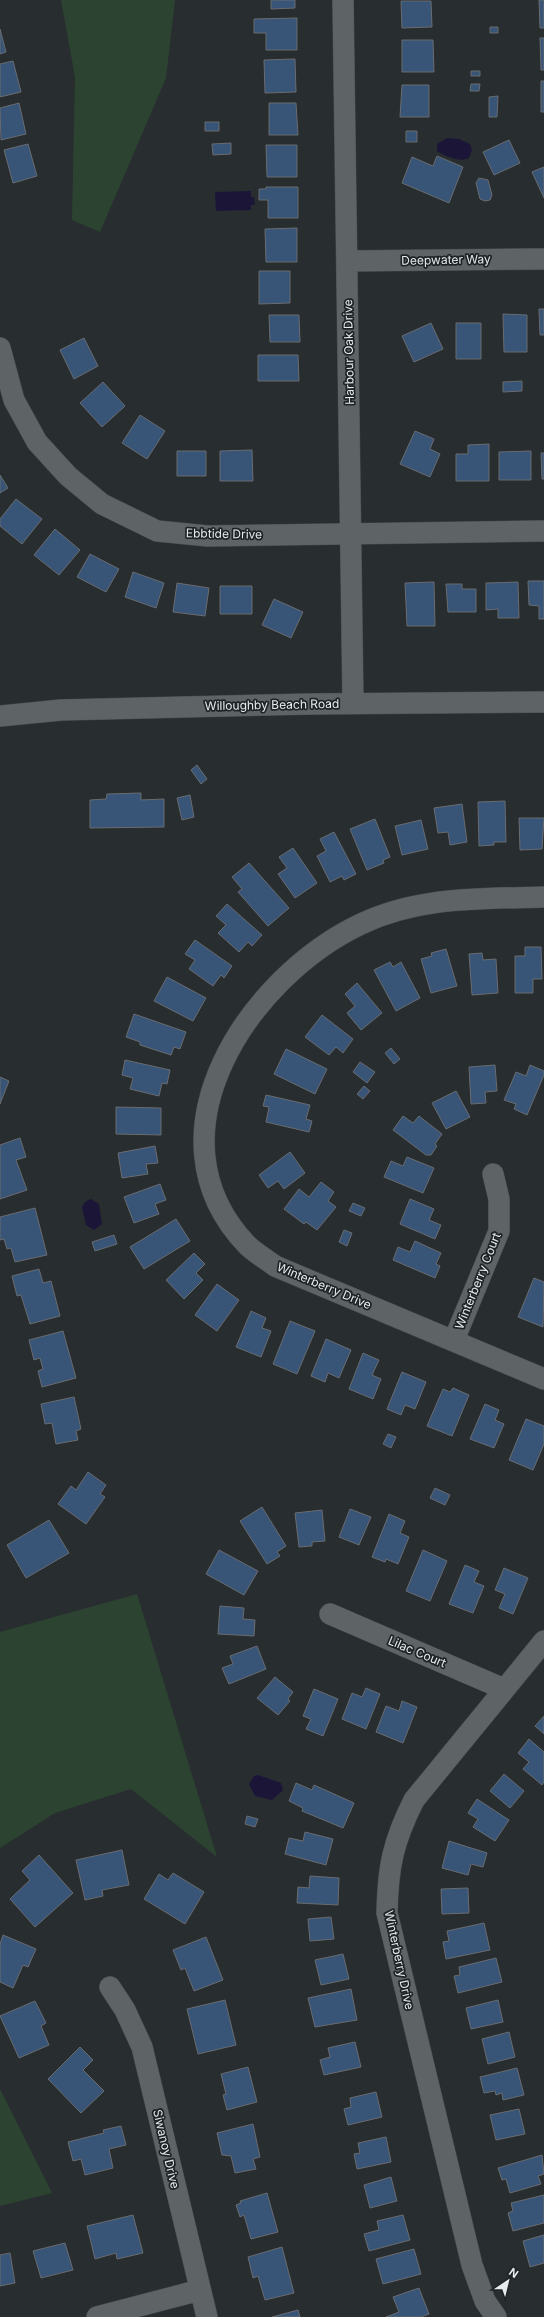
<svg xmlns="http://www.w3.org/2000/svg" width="544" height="2317" font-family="Inter,sans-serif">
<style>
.green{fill:#2d4332}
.water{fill:#1b1538}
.building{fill:#385476;stroke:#696c71}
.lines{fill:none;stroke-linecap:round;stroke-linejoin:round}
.minor-casing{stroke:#44484a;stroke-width:22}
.minor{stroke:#5e6365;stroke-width:21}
.labels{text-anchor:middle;stroke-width:3.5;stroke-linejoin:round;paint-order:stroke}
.street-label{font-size:12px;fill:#e6eaeb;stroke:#1e2325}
</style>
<rect width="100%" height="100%" fill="#282d2f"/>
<path class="green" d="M61,0H175L166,78L100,232L72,220L75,77Z
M137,1594L217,1857L131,1789L55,1813L0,1848V1632Z
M0,2089L52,2193L0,2206Z"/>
<path class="water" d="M447,138L459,139L470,144L472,150L469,158C461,163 445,156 437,151V144Z
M251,191V197H254L255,205H251V210L216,211L215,192Z
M91,1199L99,1204L102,1224L94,1230L86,1225L82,1207L86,1201Z
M258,1775L281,1783L283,1790L272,1800L255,1796L249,1784L254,1776Z"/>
<path class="building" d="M271,0H295V8L271,9Z
M539,0H544V28H540Z
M401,1H431L432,27L402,28Z
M297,18V50H266V33H254V19Z
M490,27H498V33H490Z
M0,29L6,52L0,54Z
M540,38H544V70H541Z
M402,40H433L434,72H402Z
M295,59L296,92L265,93L264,60Z
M13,61L21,92L0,97V64Z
M471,71H480V76H471Z
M541,81H544V112H541Z
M471,84H480L479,91H470Z
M402,85H429V117H400Z
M498,96L497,117H489V97Z
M19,103L26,134L1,140L0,108Z
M269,103H296L298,135H269Z
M205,122H219V131H205Z
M406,131H417V142H406Z
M509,140L520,163L494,175L483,152Z
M231,143V154L213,155L212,144Z
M28,144L37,176L13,183L4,150Z
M266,145H297V177H267Z
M437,156L463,167L449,203L402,183L412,157L433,166Z
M544,167V198L532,172Z
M479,178L488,180L492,195L490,200L485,201L480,199L476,183Z
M266,187H298V218H268V200H259V189H266Z
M297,228V262H266L265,229Z
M259,271H290V303L259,304Z
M539,309H544V335H540Z
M503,314L527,315V352H504Z
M269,315H299L300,342H270Z
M431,323L443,349L414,362L402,336Z
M456,323H481V359H456Z
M84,338L98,366L74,379L60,350Z
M258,355H298L299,381H258Z
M522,381V391L503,392V382Z
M103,382L125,406L102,427L80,403Z
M140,415L165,431L147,459L122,443Z
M415,431L434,439L430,449L440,454L430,477L400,464Z
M489,444V481H456V454H468V445Z
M252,450L253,481H220V451Z
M177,451H206V476H177Z
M531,451V480H499V452Z
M541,453H544V479H542Z
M0,475L8,488L0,493Z
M16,499L42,519L22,544L0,526V519Z
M55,529L80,550L59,575L34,555Z
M90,554L119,569L106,592L77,577Z
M133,572L164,583L156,608L125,597Z
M528,581H544V619H539V606L529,605Z
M434,582L435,626H407L405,583Z
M518,582L519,618H498V609L486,610V583Z
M177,583L209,588L205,616L173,612Z
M446,584H462V589H476V612H448Z
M220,586H252V614H220Z
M274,599L303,612L291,638L262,625Z
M197,765L207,779L201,784L191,770Z
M141,793V800L164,799V827L90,828V800L106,799L107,794Z
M190,795L194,817L182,820L177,798Z
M505,801L506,842H494V845L479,846L478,802Z
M462,804L467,842L450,845L448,832L438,833L434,808Z
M519,818H544L542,849L520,850Z
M375,819L390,857L383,860L384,863L367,870L350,829Z
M421,820L428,849L402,855L395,826Z
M334,832L356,874L344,880L342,876L330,882L317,856L326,851L320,839Z
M293,848L317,883L295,898L278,874L287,868L279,857Z
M249,863L289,908L268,926L238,892L242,889L232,877Z
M227,904L262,935L252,946L248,942L239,952L218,933L226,925L216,916Z
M195,940L232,966L224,978L221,975L213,986L189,969L195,960L185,954Z
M525,947H541L542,979H533V993H515V956H525Z
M446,949L457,986L431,993L421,959L432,956L431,953Z
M482,953L483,960L496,959L498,993L472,995L469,954Z
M390,962L393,967L401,962L420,998L396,1011L374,970Z
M167,977L206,998L193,1021L154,1001Z
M357,983L382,1013L361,1030L347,1013L355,1006L345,994Z
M134,1014L186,1032L180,1049L174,1047L171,1055L140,1045V1042L126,1037Z
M322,1015L353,1039L343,1053L336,1047L329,1055L305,1037Z
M391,1048L400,1059L394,1064L385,1053Z
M286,1049L327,1069L315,1094L274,1074Z
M125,1060L170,1070L167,1084L162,1083L159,1096L130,1089L133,1078L122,1075Z
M360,1062L375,1072L367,1083L353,1072Z
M495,1065L497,1091L485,1092L486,1103L471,1104L469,1067Z
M530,1065L544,1071V1075L527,1115L514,1109L516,1104L504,1100L516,1072L526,1076Z
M0,1077L9,1081L0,1104Z
M364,1086L370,1091L363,1099L357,1094Z
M456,1091L470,1117L446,1129L432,1103Z
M266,1095L310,1105L306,1119L312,1121L309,1132L266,1122L269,1107L263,1106Z
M116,1107L161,1108V1135L116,1134Z
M403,1116L413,1123L419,1116L442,1134L435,1144L437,1146L431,1155H426L393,1130Z
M20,1138L26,1157L16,1160L27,1190L0,1199V1145Z
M155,1146L158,1163L146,1164L148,1174L122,1178L118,1153Z
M290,1152L305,1173L284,1189L278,1181L268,1188L259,1175Z
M407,1157L434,1168L423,1193L384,1177L391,1161L403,1166Z
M321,1182L334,1192L328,1201L336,1207L317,1230L306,1222L304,1224L284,1209L299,1189L309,1197Z
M160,1184L166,1200L155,1204L159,1214L134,1223L124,1197Z
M410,1199L434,1209L429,1220L441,1225L435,1239L400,1224Z
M353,1203L365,1208L361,1216L349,1211Z
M35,1208L47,1255L15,1262L11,1248L7,1249L4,1239L0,1240V1217Z
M176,1219L190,1241L144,1269L130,1247Z
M344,1230L352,1233L347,1246L339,1242Z
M114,1235L117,1244L95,1251L92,1242Z
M415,1241L441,1253L436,1264L440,1266L435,1278L393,1260L398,1247L410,1252Z
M194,1253L205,1264L196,1273L203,1280L184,1299L166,1280Z
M39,1269L43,1283L51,1281L60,1316L30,1324L21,1295L17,1296L12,1276Z
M534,1278L544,1282L543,1327L518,1317Z
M217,1284L239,1300L217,1331L195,1315Z
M251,1311L266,1318L262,1328L271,1331L261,1357L236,1347Z
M290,1321L315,1331L297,1374L273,1364Z
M63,1331L76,1378L42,1387L38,1371L43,1369L40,1358L34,1360L29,1340Z
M326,1339L351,1350L339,1378L328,1373L325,1382L311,1376Z
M363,1353L379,1360L372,1375L381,1379L373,1399L349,1389Z
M402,1372L426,1382L415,1409L405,1405L401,1415L387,1409Z
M453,1388L469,1395L452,1436L427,1426L443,1389L450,1392Z
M74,1397L81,1429L76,1431L78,1440L56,1444L52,1423L45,1424L41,1404Z
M485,1404L499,1410L495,1420L504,1424L494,1448L470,1439Z
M526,1419L544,1426V1444L533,1470L509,1460Z
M388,1434L396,1437L391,1448L383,1444Z
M88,1472L106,1485L100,1494L105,1497L86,1524L58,1504L71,1486L76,1490Z
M435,1488L450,1495L445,1505L430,1498Z
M262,1507L286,1546L277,1552L280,1556L267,1564L240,1521Z
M350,1509L371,1517L359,1545L339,1537Z
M322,1510L325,1541L312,1542V1546L299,1547L295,1513Z
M389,1514L405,1521L400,1533L409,1537L398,1564L386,1559L385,1562L372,1557Z
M49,1520L69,1553L26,1578L7,1545Z
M219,1550L258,1571L244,1595L206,1574Z
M423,1550L447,1561L430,1601L406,1591Z
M465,1565L479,1571L474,1582L484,1586L473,1613L449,1604Z
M504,1568L528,1578L513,1614L499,1608L505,1594L495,1590Z
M220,1606L244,1608L243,1619L255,1620L254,1636L218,1634Z
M257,1646L266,1669L229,1684L222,1668L233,1664L230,1656Z
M275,1677L293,1692L288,1699L290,1701L278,1715L257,1698Z
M366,1688L380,1694L366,1729L342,1719L352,1693L362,1697Z
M314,1689L338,1699L323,1736L306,1729L311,1719L303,1716Z
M402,1701L417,1707L403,1743L376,1732L386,1706L399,1711Z
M544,1716V1734L535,1726Z
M529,1739L544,1752V1782L542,1785L523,1769L529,1762L518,1753Z
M504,1774L524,1791L510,1808L490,1791Z
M296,1783L312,1790L314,1785L354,1803L343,1828L302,1811L303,1808L289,1801Z
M477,1799L509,1820L495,1841L473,1827L478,1819L468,1813Z
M247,1816L258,1819L255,1827L245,1824Z
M305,1832L333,1839L326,1865L285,1854L289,1838L303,1841Z
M449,1841L487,1853L483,1867L471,1864L468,1875L442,1868Z
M122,1850L129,1885L102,1890L103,1896L85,1900L76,1860Z
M39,1855L73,1893L35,1927L10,1899L30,1880L22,1871Z
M173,1873L204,1892L185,1924L144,1899L159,1874L168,1880Z
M310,1876L339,1878L338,1905L297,1903L298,1887L309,1888Z
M468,1888L469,1913L442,1914L441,1889Z
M331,1917L334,1939L310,1941L308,1919Z
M484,1923L490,1950L446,1959L443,1942L449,1941L447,1931Z
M3,1935L36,1949L28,1967L23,1965L13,1988L0,1982V1944Z
M206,1937L223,1980L194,1991L185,1968L181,1970L173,1950Z
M343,1954L349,1979L321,1985L315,1960Z
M496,1958L502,1982L458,1993L454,1976L460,1975L459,1967Z
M351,1989L357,2020L315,2027L308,1998Z
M225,2000L236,2045L198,2054L187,2009Z
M498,2000L503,2022L471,2029L466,2008Z
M35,2001L46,2023L41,2026L49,2045L19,2058L0,2016Z
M509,2032L515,2057L488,2064L482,2039Z
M355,2042L361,2067L324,2075L320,2060L330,2057L328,2048Z
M80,2047L93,2060L83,2070L104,2091L81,2113L48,2079Z
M248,2067L257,2102L227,2110L223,2095L226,2094L221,2074Z
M517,2068L524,2095L503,2100L502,2093L496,2095L495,2091L484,2093L480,2077Z
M376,2092L382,2117L348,2125L344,2109L351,2107L350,2098Z
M519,2109L525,2134L496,2140L490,2115Z
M253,2124L260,2157L253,2159L256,2169L235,2173L231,2156L222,2155L217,2133Z
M121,2126L126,2145L109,2149L113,2168L85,2175L81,2159L73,2161L68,2142L104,2133L103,2130Z
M386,2137L391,2162L357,2169L354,2154L360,2153L358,2143Z
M542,2155L544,2174L538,2176L541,2184L510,2193L506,2179L502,2180L498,2168Z
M391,2177L397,2201L370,2208L364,2185Z
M267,2193L278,2232L251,2239L244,2215L240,2217L236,2205L241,2203L240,2201Z
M544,2195V2223L513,2231L508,2213L513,2211L511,2203Z
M133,2215L143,2253L117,2259L116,2253L95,2259L87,2226Z
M403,2215L410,2240L369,2251L364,2234L379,2230L377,2221Z
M544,2235V2263L530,2267L523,2241Z
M65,2243L73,2270L41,2278L33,2251Z
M282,2247L294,2293L265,2300L258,2276L253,2278L248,2257Z
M414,2249L421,2274L383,2284L376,2259Z
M10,2253L15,2283L0,2286V2255Z
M419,2288L429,2314L421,2317H386L399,2312L393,2297Z
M298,2310L300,2317H272Z"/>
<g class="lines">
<g class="minor-casing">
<path id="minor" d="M343,0L353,703
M348,261L544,259
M0,348L14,400L37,442L68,476L102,504L157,531L208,536L544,531
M0,716L61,710L311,704L544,702
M544,897C482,899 420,896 361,924C249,977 142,1135 247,1245C255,1253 266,1259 275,1266L544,1379
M454,1340L499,1231V1199L493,1174
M330,1614L504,1689
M110,1987L125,2010L142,2047L207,2317
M97,2317L200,2290
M496,2317L485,2301L472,2265L387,1913C388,1866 393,1842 414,1800L544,1641"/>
</g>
<use href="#minor" class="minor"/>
</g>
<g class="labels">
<g class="street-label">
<text transform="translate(446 260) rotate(-1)" y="4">Deepwater Way</text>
<text transform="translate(349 352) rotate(-91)" y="4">Harbour Oak Drive</text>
<text transform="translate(224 534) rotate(1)" y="4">Ebbtide Drive</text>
<text transform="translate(272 705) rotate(-1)" y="4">Willoughby Beach Road</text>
<text transform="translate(478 1281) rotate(-68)" y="4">Winterberry Court</text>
<text transform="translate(324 1286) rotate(23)" y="4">Winterberry Drive</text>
<text transform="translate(417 1652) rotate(23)" y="4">Lilac Court</text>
<text transform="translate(399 1960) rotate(78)" y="4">Winterberry Drive</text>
<text transform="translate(166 2149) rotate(77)" y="4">Siwanoy Drive</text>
</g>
</g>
<g transform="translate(508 2281) rotate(35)" stroke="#1e2325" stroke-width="3" paint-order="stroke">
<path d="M0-3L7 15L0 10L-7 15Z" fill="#e6eaeb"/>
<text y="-6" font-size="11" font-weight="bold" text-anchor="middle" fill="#e6eaeb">N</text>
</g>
</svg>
